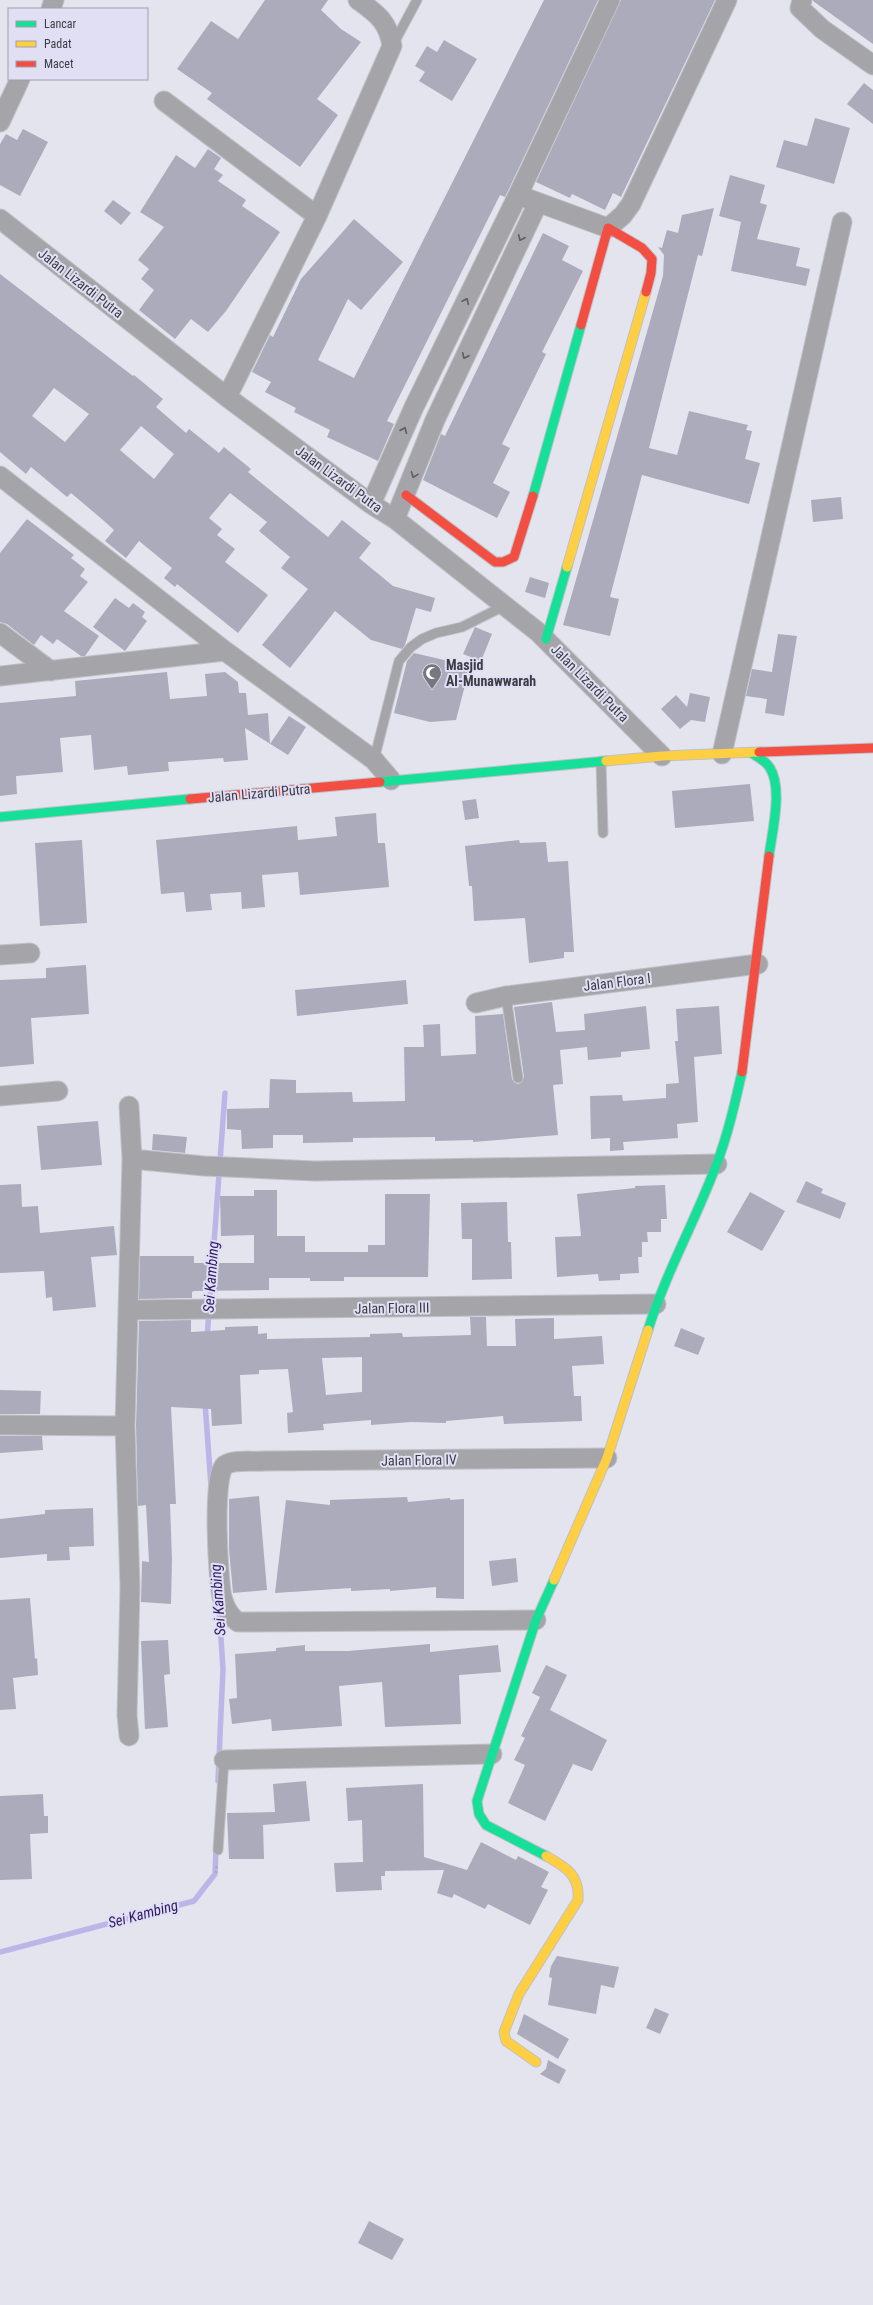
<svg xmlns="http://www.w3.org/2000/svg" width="873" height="2305" font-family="'Roboto Condensed',sans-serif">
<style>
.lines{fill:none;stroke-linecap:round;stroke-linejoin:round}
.stream{stroke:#bbb6e7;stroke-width:5.5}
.building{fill:#acabbc;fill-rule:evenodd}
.lane-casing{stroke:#c0c0c9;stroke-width:11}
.street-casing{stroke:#c0c0c9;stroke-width:21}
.fast-casing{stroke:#c0c0c9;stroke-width:11}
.slow-casing{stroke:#c0c0c9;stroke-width:11}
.jam-casing{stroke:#c0c0c9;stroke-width:11}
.path{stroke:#aaaaaf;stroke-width:2.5;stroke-dasharray:2 3;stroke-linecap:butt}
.lane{stroke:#a5a5a9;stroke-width:9}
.street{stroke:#a5a5a9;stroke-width:19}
.fast{stroke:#16e098;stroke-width:9}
.slow{stroke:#ffcf43;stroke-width:9}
.jam{stroke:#f24e42;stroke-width:9}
.oneway{stroke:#5c5c62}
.labels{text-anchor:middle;stroke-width:4;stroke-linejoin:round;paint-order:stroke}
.street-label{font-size:14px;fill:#3d3c44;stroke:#e0dff4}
.poi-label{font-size:14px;font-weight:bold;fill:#3d3c44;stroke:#e0dff4;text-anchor:start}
.water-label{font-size:15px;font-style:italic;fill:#301c66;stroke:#e0dff4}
</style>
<rect width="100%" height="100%" fill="#e4e4ef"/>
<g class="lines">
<path class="stream" d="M212,1270L225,1093
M207,1338L211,1285
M205,1403L211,1486
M218,1781L223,1669L219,1608
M0,1952L194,1901L215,1874L216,1846"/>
</g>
<path class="building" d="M265,0H328L321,10L341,29L361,42L317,99L338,115L300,167L207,99L212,93L177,69L211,21L238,39Z
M544,0H598L505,197L500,195L387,421L394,424L378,461L327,437L330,430L294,412L296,408L265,392L271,382L252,372L270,335L273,337L301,279L354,219L403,262L361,310L348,299L318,360L354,378Z
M621,0H715L621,197L613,193L605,210L572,194L570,198L536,182Z
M813,0H873V44L813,1Z
M444,40L477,59L452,101L419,81L425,72L415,66L427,46L437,52Z
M864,83L873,90V124L847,104Z
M815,118L850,128L834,184L776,167L784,140L807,146Z
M23,129L48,142L20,196L0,185V144L6,134L17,140Z
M208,149L221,158L214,169L223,175L218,181L246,200L242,206L280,232L226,311L208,332L191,319L175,339L139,310L154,290L141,279L149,269L138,260L164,227L140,212L176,155L195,168Z
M730,175L765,185L760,203L767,205L757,239L800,248L796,266L810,269L806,286L731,271L741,222L719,216Z
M113,200L131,213L121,225L104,211Z
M714,208L702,256L698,255L649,448L677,455L689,411L748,425L746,430L752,431L745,459L760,463L749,504L642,475L610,597L619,599L610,636L563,625L663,276L664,255L658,247L662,248L667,230L678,233L682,215Z
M543,233L569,246L562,260L583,271L542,352L546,354L502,444L510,448L493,483L510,492L497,518L423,480L441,434L445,436Z
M0,274L133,376L134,375L163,399L156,407L186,433L189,429L219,453L224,447L251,469L248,472L328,537L342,520L371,543L359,558L393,586L435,598L431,612L416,608L405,645L402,649L371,640L335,611L290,668L262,645L308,589L281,568L290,557L259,531L267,522L230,493L209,518L222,529L217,535L235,549L225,562L268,595L238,633L177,584L175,587L164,578L172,568L139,541L126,558L105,541L114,530L103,520L71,493L67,497L31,467L26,474L0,452ZM54,388L89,414L65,442L32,416ZM141,426L174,454L154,479L120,450Z
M841,497L843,519L813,522L811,500Z
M27,519L74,555L71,558L85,569L80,576L88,582L64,611L99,636L85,656H81L57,639L53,644L41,635L34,645L7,624L0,622V553Z
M530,577L549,583L545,598L525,592Z
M115,598L129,608L133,603L145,612L142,617L147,621L125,651L93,627Z
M475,627L492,634L481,661L463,654Z
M778,634L797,636L784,716L765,713L767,699L746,696L752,669L772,672Z
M414,653L470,666L456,720L430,722L394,713L407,661Z
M167,672L170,699L207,696L205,674L225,672L238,682L239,693H246L248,715L268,713L270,744L289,716L306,727L288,755L245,728L248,760L224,762L223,758L168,762L169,771L128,775L127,766L94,770L91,735L60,738L63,772L16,776L17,794L0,796V703L76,696L75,681Z
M690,693L710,697L705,722L691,720L680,729L661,709L676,695L687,707Z
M750,784L754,821L675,828L672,791Z
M476,799L479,818L465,820L462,801Z
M376,813L378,843H385L389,887L300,895L298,872L262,875L265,907L242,909L241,892L210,894L212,910L186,912L184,892L161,894L156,840L297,826L298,840L337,836L335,817Z
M82,840L87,923L40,926L35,843Z
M519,840L520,843L546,842L548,862L568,861L574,952H564V958L529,963L525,918L474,921L472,886H469L465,846Z
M86,965L89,1014L31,1018L34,1064L0,1067V980L46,978V968Z
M406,980L408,1004L297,1016L295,990Z
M552,1002L556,1032L585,1030L584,1014L646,1006L650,1049L621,1052V1057L588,1060L587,1047L560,1050L563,1084L553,1085L558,1135L473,1142V1140L435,1141V1137L353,1138V1142L303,1143V1135H273V1148L242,1149L241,1130L227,1129V1109L269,1108L270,1079L296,1080V1093L352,1092L353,1102L405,1101L404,1047H424L423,1025L440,1024L441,1056L476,1054L475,1016L503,1014L512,1079L515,1083L519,1084L524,1077L514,1007Z
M719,1006L722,1054L694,1057L698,1122L677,1124L678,1138L623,1142L624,1150L610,1151V1138L591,1139L590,1096L622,1095L623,1101L666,1098V1084L679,1083L675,1041H678L676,1009Z
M98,1121L102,1165L41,1170L37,1126Z
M153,1134L187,1137L185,1153L152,1150Z
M806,1181L823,1189L821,1193L846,1203L840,1219L796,1202Z
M21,1184L22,1207L38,1206L40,1233L114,1226L117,1255L91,1257L96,1307L53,1311L52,1297L46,1298L44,1271L0,1273V1185Z
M665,1185L667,1219H661V1232H647L648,1242H642V1257H638L639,1273L620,1274V1280L599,1281L598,1274L557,1277L555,1237L581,1236L577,1194L635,1188V1186Z
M254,1190H277V1236H305V1252H368V1245H385V1194H430L428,1277H344V1281H310V1278H269V1290L194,1291L192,1292V1298L139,1299L140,1256H194V1263H254V1235L221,1236L220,1196H254Z
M750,1192L785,1211L762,1251L727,1232Z
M507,1202L508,1242H511L512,1279L472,1280V1239H462L461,1203Z
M470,1317H486L487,1346H516L515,1319L554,1318V1339L602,1336L604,1364L572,1366L574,1396H581L582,1421L504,1424L503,1416L446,1421V1423L411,1422L371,1425V1420L323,1424L324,1430L288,1433L287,1413L293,1412L288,1369L259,1370V1374L240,1375L242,1424L212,1426L211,1409L171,1407L176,1504H170L172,1559L171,1604L141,1602L142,1561L149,1562L146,1505L138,1506L136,1426L139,1321L191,1320V1332L225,1330V1327L258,1326V1334L267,1333V1339L370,1337V1334L402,1333L403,1337L471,1335ZM362,1357V1392L326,1395L322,1358Z
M681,1328L705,1338L698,1355L674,1346Z
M0,1390L41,1391L40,1414H0Z
M0,1436H42L43,1450L0,1453Z
M259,1496L267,1590L233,1593L229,1549V1499Z
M407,1497L408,1502L450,1498V1500L464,1499V1599L436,1598V1587L390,1591V1589L351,1591V1588L275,1593L286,1500L330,1505V1500Z
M93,1508L94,1546L69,1547L70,1560L47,1561V1554L0,1558V1519L45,1514V1510Z
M516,1558L518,1582L492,1586L489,1561Z
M30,1598L35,1659L37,1658L38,1675L13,1678L16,1709L0,1710V1600Z
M168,1640L170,1674L164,1675L168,1727L145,1729L141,1641Z
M430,1644V1652L498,1645L501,1672L459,1675L461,1724L385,1727L382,1682L339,1686L342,1726L272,1731L271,1719L232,1724L229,1699L237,1698L235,1654L276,1651V1648L305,1645V1651H348Z
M546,1665L567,1675L550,1710L607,1740L592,1771L573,1764L545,1821L508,1803L525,1765L514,1760L525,1738L521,1736L540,1697L532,1693Z
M306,1781L310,1821L263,1825L264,1859H229L227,1813L275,1812L273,1784Z
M423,1784L424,1857L467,1870L481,1842L516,1860L518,1856L549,1872L541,1887L548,1890L530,1925L488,1904L485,1909L454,1894L452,1898L437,1893L444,1870L385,1871V1876H381L382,1890L336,1892L334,1863L363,1862L362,1820L348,1821L346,1788Z
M43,1794L44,1816H48V1833L30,1834L32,1879L0,1880V1796Z
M557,1956L619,1967L614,1988L601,1985L596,2014L548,2005L552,1978L549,1977L551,1966Z
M655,2008L669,2014L660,2034L646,2028Z
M524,2014L569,2039L558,2059L517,2034Z
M548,2060L566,2070L559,2084L540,2074L546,2069Z
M369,2221L404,2239L392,2260L358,2243Z"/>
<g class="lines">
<g class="lane-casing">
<path id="lane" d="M394,43L417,0
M374,760L399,661L411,647L422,639L436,633L462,627L504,606
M601,761L603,833
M506,996L518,1078
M218,1850L224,1760"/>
</g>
<g class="street-casing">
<path id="street" d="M802,0L800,8L822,29L873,65
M51,9L54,0
M164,101L317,216
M0,122L20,79
M518,195L608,228L623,215L631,204L727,0
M0,219L227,397L371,504L395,519L538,632L662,756
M227,397L317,216L392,46C388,21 377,14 358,0
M0,476L225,651L374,760L391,780
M371,504L414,407L518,195L610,0
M395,519L435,420L538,203
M0,633L51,671
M0,676L225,651
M722,754L842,222
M0,955L30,953
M476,1003L506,996L758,964
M0,1096L58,1091
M129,1106L132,1159L125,1426L130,1587L127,1715L129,1736
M132,1159L204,1166L315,1171L717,1164
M128,1310L656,1304
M0,1425L125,1426
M536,1620L238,1622C229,1616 225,1608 222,1597C218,1579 212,1474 225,1465C234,1459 254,1462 264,1461L607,1458
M224,1760L492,1754"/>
</g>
<g class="fast-casing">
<path id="fast" d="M533,496L581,325
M546,639L567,567
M753,754C759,758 766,761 770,768C783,789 772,832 769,856
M380,782L606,761
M0,817L190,799
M648,1330C666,1272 696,1220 717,1163C728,1134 735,1103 742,1072
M546,1856L486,1825L479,1814L477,1801L536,1620L554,1580"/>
</g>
<g class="slow-casing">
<path id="slow" d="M567,567L646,292
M606,761L662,756L759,752
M554,1580L607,1458L648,1330
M536,2062L506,2041L504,2032L519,1994L578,1900C580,1875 566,1867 546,1856"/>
</g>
<g class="jam-casing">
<path id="jam" d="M581,325L608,228L642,248L652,259L651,273L646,292
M406,495L495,562H503L514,557L533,496
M759,752L873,748
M190,799L380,782
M742,1072L769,856"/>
</g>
<path class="path" d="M216,1873L217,1863"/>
<use href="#lane" class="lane"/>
<use href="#street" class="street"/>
<use href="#fast" class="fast"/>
<use href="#slow" class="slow"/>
<use href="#jam" class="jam"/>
</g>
<defs><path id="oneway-chevron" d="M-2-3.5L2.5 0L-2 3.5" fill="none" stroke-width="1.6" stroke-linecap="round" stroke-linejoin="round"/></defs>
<g class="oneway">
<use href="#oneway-chevron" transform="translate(521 238) rotate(115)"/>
<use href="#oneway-chevron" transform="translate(466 301) rotate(-64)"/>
<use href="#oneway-chevron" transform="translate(465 356) rotate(115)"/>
<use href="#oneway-chevron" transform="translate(404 430) rotate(-67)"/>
<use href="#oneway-chevron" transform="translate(414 475) rotate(111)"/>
</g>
<defs>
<g id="mosque-pin" transform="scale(1)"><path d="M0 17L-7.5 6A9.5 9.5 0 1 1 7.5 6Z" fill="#777780" stroke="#e0dff4"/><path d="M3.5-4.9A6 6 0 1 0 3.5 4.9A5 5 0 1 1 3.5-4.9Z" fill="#fff"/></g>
</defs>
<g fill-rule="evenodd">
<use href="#mosque-pin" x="432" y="673"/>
</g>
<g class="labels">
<g class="street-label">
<text transform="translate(81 283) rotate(38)" y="5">Jalan Lizardi Putra</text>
<text transform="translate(339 479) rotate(36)" y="5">Jalan Lizardi Putra</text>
<text transform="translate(590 683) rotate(45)" y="5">Jalan Lizardi Putra</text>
<text transform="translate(259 793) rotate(-5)" y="5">Jalan Lizardi Putra</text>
<text transform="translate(617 982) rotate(-7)" y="5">Jalan Flora I</text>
<text transform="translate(392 1308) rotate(-1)" y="5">Jalan Flora III</text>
<text transform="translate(419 1460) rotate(-1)" y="5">Jalan Flora IV</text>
</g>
<g class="poi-label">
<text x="446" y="670">Masjid<tspan x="446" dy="16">Al-Munawwarah</tspan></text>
</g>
<g class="water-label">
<text transform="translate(211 1277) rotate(-86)" y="5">Sei Kambing</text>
<text transform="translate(218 1600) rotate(-94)" y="5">Sei Kambing</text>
<text transform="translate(143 1914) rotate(-15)" y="5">Sei Kambing</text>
</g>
</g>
<rect x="8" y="8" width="140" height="72" fill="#e0dff4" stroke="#9f9eae"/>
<rect x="16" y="21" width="20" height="6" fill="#16e098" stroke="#9f9eae"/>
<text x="44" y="28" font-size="12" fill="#3d3c44">Lancar</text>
<rect x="16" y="41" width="20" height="6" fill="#ffcf43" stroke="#9f9eae"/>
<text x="44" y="48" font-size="12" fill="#3d3c44">Padat</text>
<rect x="16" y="61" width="20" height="6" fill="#f24e42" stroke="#9f9eae"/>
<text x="44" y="68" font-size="12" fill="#3d3c44">Macet</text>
</svg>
